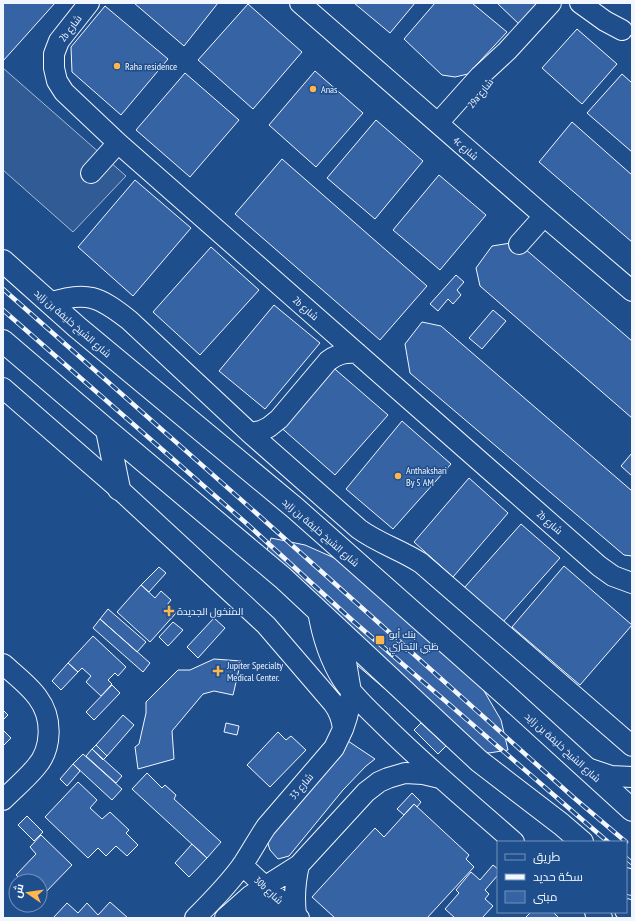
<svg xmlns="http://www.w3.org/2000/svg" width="635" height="921" font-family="'PT Sans Narrow',Cairo,sans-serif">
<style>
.parking{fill:#305b95;stroke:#a8bbd7}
.building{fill:#3563a3;stroke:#f2f6ff}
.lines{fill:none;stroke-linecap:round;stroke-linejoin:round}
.minor-casing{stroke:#f2f6ff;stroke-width:22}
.major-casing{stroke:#f2f6ff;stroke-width:24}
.minor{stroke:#1f4e8c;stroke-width:20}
.major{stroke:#1f4e8c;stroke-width:22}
.rail-casing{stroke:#f2f6ff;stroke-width:4.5}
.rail{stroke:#1f4e8c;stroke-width:3;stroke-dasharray:9;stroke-linecap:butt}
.poi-dot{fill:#ffb74d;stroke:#1f4e8c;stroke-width:1.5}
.labels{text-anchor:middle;stroke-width:3;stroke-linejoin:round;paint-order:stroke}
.street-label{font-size:10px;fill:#f2f6ff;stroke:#1f4e8c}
.poi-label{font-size:10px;fill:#f2f6ff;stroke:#1f4e8c;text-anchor:start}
</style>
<rect width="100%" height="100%" fill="#1f4e8c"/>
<path class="parking" d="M3,68L126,176L73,232L3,170Z"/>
<path class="building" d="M3,3H55L3,61Z
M134,3H218L184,46Z
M354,3H415L390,33Z
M435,3H472L507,32L468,74L455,77L442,75L404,39Z
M497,3H540L520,25Z
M248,4L302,52L253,109L198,60Z
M105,6L168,59L121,115L72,72L71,47Z
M577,29L617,64L582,104L542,68Z
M315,71L363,113L316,167L269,125Z
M185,73L239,120L190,177L136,130Z
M622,74L632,83V152L587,113Z
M376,120L423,161L375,219L327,178Z
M572,122L632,175V242L539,162Z
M282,159L427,286L380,340L235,214Z
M439,175L486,215L440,270L393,230Z
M135,180L191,228L133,296L78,247Z
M517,242L632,341V418L480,286L476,268L492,246Z
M211,247L259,290L200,355L153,312Z
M456,275L464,282L457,290L461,295L453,304L448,299L438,311L430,304Z
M274,305L320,343L265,409L219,371Z
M493,310L506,321L482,349L469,338Z
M422,322L441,326L632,491V556L624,555L410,373L405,344Z
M329,364L388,415L335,475L277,424Z
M402,421L451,464L393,529L346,489Z
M632,453V476L621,466Z
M469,478L508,513L453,577L414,542Z
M521,524L560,558L503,622L464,588Z
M271,538L305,545L339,560L466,660L501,720L508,750L489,753L457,745L398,700L358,666L275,582L267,550Z
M564,566L632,625L580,685L512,627Z
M159,567L166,573L149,592L141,585Z
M141,585L155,598L161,591L171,600L167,605L176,613L150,642L117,612Z
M108,609L146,642L137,652L100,619Z
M214,618L225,628L198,658L187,647Z
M100,619L150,663L143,672L93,628Z
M173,622L183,630L168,646L159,637Z
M93,636L126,667L118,676L115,673L108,680L112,684L101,696L86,682L91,676L82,668L78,672L68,663Z
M214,659L241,661L233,695L214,691L203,694L172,731L174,759L138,769L135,747L139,744L146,713V702L178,670H190Z
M68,663L78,672L61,690L52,681Z
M112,685L120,693L94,720L86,712Z
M3,710L8,715L3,720Z
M123,715L134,725L107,756L96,745Z
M226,723L239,726L237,735L224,732Z
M421,723L446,746L438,754L414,730Z
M3,730L11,738L3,746Z
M278,732L286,740L291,736L306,750L270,787L247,765Z
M348,741L375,759L366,766L343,790L289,856L278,859L270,850L268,844L271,833Z
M96,745L107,756L103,760L92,749Z
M92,749L122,776L116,783L86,756Z
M83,754L122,789L112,800L73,764Z
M73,764L80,771L67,786L60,779Z
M147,773L162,788L165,785L176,795L174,799L221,842L207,858L132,789Z
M78,782L97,800L90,808L102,819L110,812L129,830L126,833L138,845L127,856L116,846L106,856L98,848L88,858L45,817Z
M412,793L421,802L417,807L414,804L404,815L397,809Z
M414,804L469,855L466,859L474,867L427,918H335L312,897L375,828L384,837Z
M27,816L43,832L34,841L18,825Z
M41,835L72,865L40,898V881H20L22,880L16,875L36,854L30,847Z
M192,844L207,858L189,877L175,863Z
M493,865L498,869V875L485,890L489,894L485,899L493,906L482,918H455L445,909L459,893L456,890L471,872L480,880Z
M16,886V899L9,893Z
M110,902L128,918H53L67,903L78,913L87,903L98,915Z
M22,905H34L28,911Z
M531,912H553L559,918H525Z"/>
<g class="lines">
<g class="minor-casing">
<path id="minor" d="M89,3L59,41L54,54V68L57,81L64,92L118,143L599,566L613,576L632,583
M300,3L544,216L632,291
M580,3L605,21L622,30
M438,123L480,76L507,51L551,3
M91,173L118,143
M519,244L544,216
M50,303C86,290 100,297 129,320L250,433L359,529C378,543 401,550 421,563L632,746
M3,388L119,489L266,625L333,703C339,711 342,719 343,729
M250,433L261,431L269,427L279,419L328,361C337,354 345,352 357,353
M318,611C322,635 329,658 342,679C353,696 369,710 383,724C425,766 470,803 514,842
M3,664C14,674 30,686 38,698C53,718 52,749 36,767C26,779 14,789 3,800
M587,768L611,776L632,777
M242,865L299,918
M595,912L602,918
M296,915C294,898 295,882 299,865
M195,918C212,901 229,884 243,864C251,852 258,839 266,827L334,748L343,729L347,717L350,704L351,692L341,632
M225,918L250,896L299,865L366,792L379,782L388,778L405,773L423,774L440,778
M233,918C253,909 270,902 292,913"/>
</g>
<g class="major-casing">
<path id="major" d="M3,261L77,327L295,508L506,695L632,810
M3,341L107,430L283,578L479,761L561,824L582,842
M107,430L119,489
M626,879L632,884
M626,910L632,916"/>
</g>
<use href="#minor" class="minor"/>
<use href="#major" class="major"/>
<g class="rail-casing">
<path id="rail" d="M3,289L255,512L573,797L626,842
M3,310L246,523L353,621L608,842
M626,858L632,863"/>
</g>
<use href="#rail" class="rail"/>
</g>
<g class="poi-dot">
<circle cx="117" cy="66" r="4"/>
<circle cx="313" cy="89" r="4"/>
<circle cx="398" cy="476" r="4"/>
<path d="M167 605h4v4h4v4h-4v4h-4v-4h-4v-4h4z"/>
<rect x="375" y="635" width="10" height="10" rx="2"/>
<path d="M216 665h4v4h4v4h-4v4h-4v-4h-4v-4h4z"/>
</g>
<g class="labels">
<g class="street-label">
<text transform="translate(70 28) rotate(-53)" y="4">2b شارع</text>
<text transform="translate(480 93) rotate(-52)" y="4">29a شارع</text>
<text transform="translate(466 148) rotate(41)" y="4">4c شارع</text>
<text transform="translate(306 308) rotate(41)" y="4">2b شارع</text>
<text transform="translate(73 323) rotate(41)" y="4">شارع الشيخ خليفة بن زايد</text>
<text transform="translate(550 522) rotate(41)" y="4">2b شارع</text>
<text transform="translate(321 532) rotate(41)" y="4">شارع الشيخ خليفة بن زايد</text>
<text transform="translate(563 747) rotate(42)" y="4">شارع الشيخ خليفة بن زايد</text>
<text transform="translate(301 786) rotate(-50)" y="4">شارع 33</text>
<text transform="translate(269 890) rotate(43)" y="4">30b شارع</text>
</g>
<g class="poi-label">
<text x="125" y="70">Raha residence</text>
<text x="321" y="93">Anas</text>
<text x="406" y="474">Anthakshari<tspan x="406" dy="12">By 5 AM</tspan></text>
<text x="177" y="615">المنخول الجديدة</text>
<text x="389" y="638">بنك أبو<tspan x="389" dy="12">ظبي التجاري</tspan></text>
<text x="227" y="669">Jupiter Specialty<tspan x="227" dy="12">Medical Center.</tspan></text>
</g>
</g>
<rect width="635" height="921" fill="none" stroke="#f2f6ff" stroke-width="8"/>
<rect x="497" y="841" width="130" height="72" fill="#1f4e8c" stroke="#7391ba"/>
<rect x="505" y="854" width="20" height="6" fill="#1f4e8c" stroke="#7391ba"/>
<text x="533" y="861" font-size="12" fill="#f2f6ff">طريق</text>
<rect x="505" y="874" width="20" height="6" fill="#f2f6ff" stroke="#7391ba"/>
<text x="533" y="881" font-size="12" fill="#f2f6ff">سكة حديد</text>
<rect x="505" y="891" width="20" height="12" fill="#3563a3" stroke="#7391ba"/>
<text x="533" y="901" font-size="12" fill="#f2f6ff">مبنى</text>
<g transform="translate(28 893) rotate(283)"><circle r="19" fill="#1f4e8c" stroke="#7391ba"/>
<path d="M0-3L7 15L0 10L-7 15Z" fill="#ffb74d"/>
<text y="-6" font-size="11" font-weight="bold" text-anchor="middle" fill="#f2f6ff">ش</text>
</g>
</svg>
